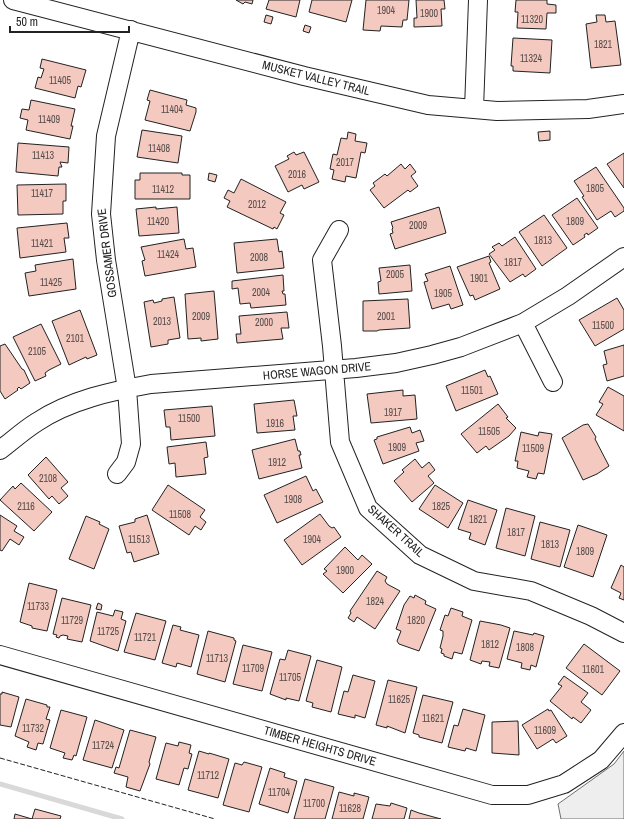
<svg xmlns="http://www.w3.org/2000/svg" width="624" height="819" font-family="'Archivo Narrow',sans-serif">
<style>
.green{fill:#eee;stroke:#6f6f6f}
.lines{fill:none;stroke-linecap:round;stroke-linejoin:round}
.stream{stroke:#d9d9d9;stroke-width:5}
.building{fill:#f3c9c0;stroke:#222}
.minor-casing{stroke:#222;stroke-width:20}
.minor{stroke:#fff;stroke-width:18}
.fence{stroke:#222;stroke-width:1;stroke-dasharray:5 2;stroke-linecap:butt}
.labels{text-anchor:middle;stroke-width:3;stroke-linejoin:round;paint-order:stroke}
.number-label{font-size:10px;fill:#564c4a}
.street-label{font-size:12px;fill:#222;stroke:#fff}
</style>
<rect width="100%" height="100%" fill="#fff"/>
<path class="green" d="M624,751V819H561L558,804L614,764Z"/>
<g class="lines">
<path class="stream" d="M0,784L122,819"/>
</g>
<path class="building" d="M236,0H253L252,4L245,2L243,4Z
M269,0H300L296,17L266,9Z
M312,0H352L346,22L309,12Z
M366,0H409L407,20H403L402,27L381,26L380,31L363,30Z
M416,0H444L445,9H441L442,26L414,27V18H417Z
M516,0H547V4L556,5V13H547L546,29L517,28L518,12H515Z
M266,15L273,17L271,24L264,22Z
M596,15H605L606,22L615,21L621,65L591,68L586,24L597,22Z
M305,25L311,27L309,33L303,31Z
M513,38L552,40L550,73L513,71V66H511Z
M42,59L86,70L81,87L78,86L75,98L35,88L38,77L41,78L44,69L40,68Z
M150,90L187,100L186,105L196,108V112L190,131L145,120L150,101L147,100Z
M31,100L75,109L71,126H73L70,139L26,130L28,120L20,118L22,109L29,110Z
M142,130L182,136L178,163L137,157Z
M550,131V140L539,141L538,132Z
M348,132L356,134L355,141L367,143L365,153L361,152L356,178L346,176L345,182L332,179L334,170L330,169L333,154L337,155L341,138L347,139Z
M18,143L69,147L68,163L60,162L62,167H59L58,176L16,172Z
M294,152L296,155L304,152L319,182L304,189L302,185L288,192L275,166L289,159L287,156Z
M624,153V188L607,164Z
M401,164L405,169L410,164L416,172L411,176L418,186L410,192L408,190L384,208L370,190L375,186L373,183L385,174L387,176Z
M596,167L624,208V211L615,217L611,211L597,220L582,197L584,196L574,181Z
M140,173H182V175H190V199H135V180H140Z
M209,173L217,175L215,182L208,180Z
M241,179L286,202L280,213L284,215L277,229L274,227L273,229L227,207L230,201L224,198L228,190L234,193Z
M66,184V201H63V214L18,215L17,185Z
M577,198L598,228L588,235L587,233L584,235L585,237L573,245L552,215Z
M156,207V209L177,207L179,233L139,236L136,209Z
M439,207L446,233L395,249L390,234L393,233L392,229L393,228L391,222Z
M544,215L567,248L542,266L519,232Z
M67,223L69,238H64L66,252L20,258L17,228Z
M515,237L536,269L525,277L523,274L510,282L489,254L495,250L492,247L499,243L502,246Z
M184,239L186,249L193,248L196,267L145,276L142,261L145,260L141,247Z
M277,239L279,252L282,251L284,268L237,273L234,243Z
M489,256L491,262L489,263L500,289L475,300L473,295L470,296L457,267Z
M73,259L76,289L29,296L25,273L36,271L35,265Z
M410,265L412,291L379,294L378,282L381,281L379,268Z
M450,266L463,305L451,309L449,304L432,309L424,282L428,281L425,274Z
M283,275L284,291H282L283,294H285L286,305L251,308L250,303L240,304L238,288L232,289V281Z
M214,291L218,339L201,341V338L188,339L185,294Z
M174,297L180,338L168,340V344L151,347L144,302L153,300L154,303L162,301V299Z
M617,298L624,310V329L595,346L579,320Z
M408,299L410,328L379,330L377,331H363V301Z
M80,310L97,355L87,359L86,357L69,365L52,321Z
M287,312L289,328H281L283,339L237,343L236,334H241L239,316Z
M41,324L61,364L49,370L45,373L46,376L35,381L13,337Z
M5,344L22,369L24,370L30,383L21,389L19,387L17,389L18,390L5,399L0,391V346Z
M624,345V376L607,381L603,365L607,364L604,351Z
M485,370L488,377L490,376L498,394L456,411L446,386Z
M608,387L624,396V431L596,415L603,404L599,402Z
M403,390V396L415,395L417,419L371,423L367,394Z
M294,400L297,416H293L295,430L257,433L254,404Z
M498,404L508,417L506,418L516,428L509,436L489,450L486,446L477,453L461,434Z
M212,406L215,436L171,440L170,427H166L164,410Z
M588,424L596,437L595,439L609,466L597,474L583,480L562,438L583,425Z
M410,427L412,433L420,430L424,441L416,443L419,451L383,464L374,440L377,439V437Z
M521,432L538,436L539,432L552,434L544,474L538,473L536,479L527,477L529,471L517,468L518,461H515Z
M295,439L298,451H300L301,455H299L302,468L259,479L252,450Z
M206,442L208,457L204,458L206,474L176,477L175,463L169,464L167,447Z
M46,457L68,482L61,488L68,496L59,504L52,496L49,499L28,475Z
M415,459L422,468L429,462L435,470L428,476L434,483L412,502L394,481L404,472L402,470Z
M306,476L313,491L316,489L323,502L277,523L264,495Z
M21,483L52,512L34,531L0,500L13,486L15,489Z
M168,485L205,510L200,517L206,522L201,530L195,526L189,535L152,510Z
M435,485L463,503L448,528L419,509Z
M468,500L497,510L485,545L469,539L471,533L458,529Z
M506,508L535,516L525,556L496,548Z
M320,514L329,526L332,528L334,527L341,537L302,565L284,540Z
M0,515L17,526L14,531L24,537L19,545L10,539L2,551L0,550Z
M147,515L159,554L134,562L131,552L127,553L119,526L135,522V519Z
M86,516L100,522L99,524L109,529L94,569L69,559Z
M540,522L570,530L560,567L531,559Z
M578,525L607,535L593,577L564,567Z
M345,547L358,560L362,555L372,564L343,593L323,574L327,571L324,569Z
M621,565L624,567V600L619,598L621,593L611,588Z
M377,571L387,577L385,581L387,584L400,591L375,629L357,617L354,622L348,618L351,613L350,611Z
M29,583L57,590L47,631L32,628V626L20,622Z
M415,595L426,601L425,604L436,609L419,651L399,644L397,641L401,631L396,629L404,605L410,596L414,598Z
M62,598L91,605L82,642L67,639L68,636L63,635L60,636L59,638L56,637L57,635L53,634Z
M98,603L102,605L101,610L96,609Z
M451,608L463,612L462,616L472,620L462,654L454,652L452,659L444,656V654L441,653L442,649L440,648L443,636V631L440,630L445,615L448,616Z
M115,610L123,612L121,619L126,621L118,651L90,641L97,612L113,616Z
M136,613L166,621L155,660L124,652Z
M480,621L501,625L510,628L499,668L489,666L490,662L482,661L481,664L470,660Z
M173,625L181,627L180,630L199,635L191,667L177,663L176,667L162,663Z
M208,631L234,638V640L236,641L225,682L197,674Z
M514,631L533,635L534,633L544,636L536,667L531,665L530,670L521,668L522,663L507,659Z
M584,644L620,671L602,695L566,668Z
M243,645L272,652L262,691L233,684Z
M288,650L311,656L299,701L286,698V700L270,694L280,659L285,660Z
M317,660L342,667L331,712L312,707L313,703L306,701Z
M353,675L375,681L365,718L355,715V718L338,714L344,691L348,692Z
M564,676L588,693L581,702L591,710L581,723L573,717L572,719L550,701L562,686L558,684Z
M388,680L417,687L405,733L387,726V728L376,725Z
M2,692L19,697L11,727L0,725V694H2Z
M423,695L453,702L442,743L419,737V735L413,733Z
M26,699L47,705V707H50L46,719L50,720L43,744L38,743L36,750L27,747L29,742L15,736Z
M463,709L485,715L476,751L466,748L465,751L448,747L454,725L458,726Z
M548,709L549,711L551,710L567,736L556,743L553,739L537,749L522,725Z
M61,710L87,717L76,756L74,755L72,760L63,758L65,753L50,748Z
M95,720L124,730L112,768L83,760Z
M518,721L519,755L492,753V722Z
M130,730L156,737L149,762L150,764L140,791L126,787L128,777L114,773L116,767L119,768Z
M179,742L191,745L189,753L192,754L188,769L184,768L179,785L156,779L166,743L178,746Z
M199,751L209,754V753L229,759L218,798L188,790Z
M244,762L262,767L249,812L223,805L235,763L242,765Z
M270,768L285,773L284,777L297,781L288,813L259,804Z
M305,779L334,787L325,819H294Z
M339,792L354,796V793L369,797L363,819H332Z
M391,803L407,808L404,819H372L376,804L390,806Z
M35,809L61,816L60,819H32Z
M411,810L419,813L441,819H409Z
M15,814L32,819H14Z"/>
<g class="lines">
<g class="minor-casing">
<path id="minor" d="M13,0L304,76L428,105L497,111L588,109L624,104
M474,109L478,0
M339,230L322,260L332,346L340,442L368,508L420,555L474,581L531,591L591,616L624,633
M523,323L553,382
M0,450C12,441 24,430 37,422C70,400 112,391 151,384L356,368L396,363L432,355L461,347L523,323L568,296L624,257
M117,474L126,462L131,444L127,389L106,260L101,214L106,136L131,30
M0,655L492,795H528L564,784L601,760L624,733"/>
</g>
<use href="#minor" class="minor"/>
<path class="fence" d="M0,758L215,819"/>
</g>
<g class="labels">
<g class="number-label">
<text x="386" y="14">1904</text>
<text x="429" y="17">1900</text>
<text x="532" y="23">11320</text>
<text x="603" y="48">1821</text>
<text x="531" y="62">11324</text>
<text x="60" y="84">11405</text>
<text x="172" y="113">11404</text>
<text x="49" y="123">11409</text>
<text x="159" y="152">11408</text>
<text x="43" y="159">11413</text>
<text x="345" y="166">2017</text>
<text x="297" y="178">2016</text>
<text x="595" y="192">1805</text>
<text x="163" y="193">11412</text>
<text x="42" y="197">11417</text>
<text x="257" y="208">2012</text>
<text x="158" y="225">11420</text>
<text x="575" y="225">1809</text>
<text x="418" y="229">2009</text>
<text x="543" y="244">1813</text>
<text x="42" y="247">11421</text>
<text x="168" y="258">11424</text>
<text x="259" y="261">2008</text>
<text x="513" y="266">1817</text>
<text x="395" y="278">2005</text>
<text x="479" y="282">1901</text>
<text x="51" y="286">11425</text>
<text x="261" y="296">2004</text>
<text x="443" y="297">1905</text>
<text x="201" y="320">2009</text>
<text x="386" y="320">2001</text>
<text x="162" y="325">2013</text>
<text x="264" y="326">2000</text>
<text x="603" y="329">11500</text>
<text x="75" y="342">2101</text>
<text x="37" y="355">2105</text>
<text x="472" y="394">11501</text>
<text x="393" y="416">1917</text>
<text x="189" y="422">11500</text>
<text x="275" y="427">1916</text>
<text x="489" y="435">11505</text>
<text x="397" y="451">1909</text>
<text x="533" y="452">11509</text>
<text x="277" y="466">1912</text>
<text x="48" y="482">2108</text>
<text x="293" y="503">1908</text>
<text x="26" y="510">2116</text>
<text x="441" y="510">1825</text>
<text x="180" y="518">11508</text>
<text x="478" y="523">1821</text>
<text x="516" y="536">1817</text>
<text x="139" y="543">11513</text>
<text x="312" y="543">1904</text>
<text x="550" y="548">1813</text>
<text x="585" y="555">1809</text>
<text x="345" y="574">1900</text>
<text x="375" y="605">1824</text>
<text x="38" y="610">11733</text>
<text x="72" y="624">11729</text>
<text x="416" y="624">1820</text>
<text x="108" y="635">11725</text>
<text x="145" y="641">11721</text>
<text x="490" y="648">1812</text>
<text x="525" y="651">1808</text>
<text x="217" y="662">11713</text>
<text x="253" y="672">11709</text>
<text x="593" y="673">11601</text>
<text x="290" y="681">11705</text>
<text x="399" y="703">11625</text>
<text x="433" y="722">11621</text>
<text x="33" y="732">11732</text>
<text x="545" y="734">11609</text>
<text x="103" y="749">11724</text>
<text x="208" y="779">11712</text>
<text x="279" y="796">11704</text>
<text x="314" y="807">11700</text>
<text x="350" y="812">11628</text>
</g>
<g class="street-label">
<text transform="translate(316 78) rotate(14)" y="4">MUSKET VALLEY TRAIL</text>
<text transform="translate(107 253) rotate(-97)" y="4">GOSSAMER DRIVE</text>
<text transform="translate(317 371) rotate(-5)" y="4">HORSE WAGON DRIVE</text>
<text transform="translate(396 531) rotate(42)" y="4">SHAKER TRAIL</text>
<text transform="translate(320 746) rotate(16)" y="4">TIMBER HEIGHTS DRIVE</text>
</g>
</g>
<path d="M10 26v6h119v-6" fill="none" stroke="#222222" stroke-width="2"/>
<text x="16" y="26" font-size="12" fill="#222222" stroke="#ffffff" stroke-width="3" paint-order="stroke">50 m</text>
</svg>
